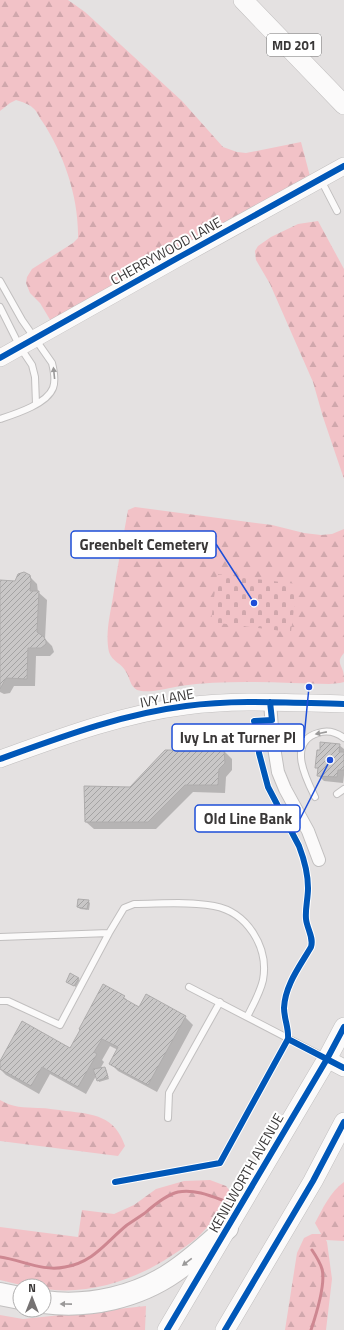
<svg xmlns="http://www.w3.org/2000/svg" width="344" height="1330" font-family="'Titillium Web',sans-serif">
<style>
.forest{fill:url(#forest-firs)}
.cemetery{fill:url(#cemetery-stones)}
.shadow{fill:#0003}
.lines{fill:none;stroke-linecap:round;stroke-linejoin:round}
.stream{stroke:#ce8791;stroke-width:3}
.building{fill:url(#building-hatch);stroke:#aeacac}
.lane-casing{stroke:#c1bfbf;stroke-width:8}
.street-casing{stroke:#c1bfbf;stroke-width:14}
.secondary-casing{stroke:#c1bfbf;stroke-width:18}
.primary-casing{stroke:#c1bfbf;stroke-width:20}
.highway-casing{stroke:#c1bfbf;stroke-width:24}
.lane{stroke:#fbfafa;stroke-width:6}
.street{stroke:#fbfafa;stroke-width:12}
.secondary{stroke:#fbfafa;stroke-width:17}
.primary{stroke:#fbfafa;stroke-width:19}
.highway{stroke:#fbfafa;stroke-width:22}
.cycleway-casing{stroke:#fff;stroke-width:8}
.cycleway{stroke:#0057b8;stroke-width:6}
.oneway{fill:#9a9999}
.labels{text-anchor:middle;stroke-width:4;stroke-linejoin:round;paint-order:stroke}
.shield{fill:#fff;stroke:#757474;stroke-width:1}
.shield-label{font-size:13px;font-weight:bold;fill:#3a3838}
.street-label{font-size:14px;fill:#3a3838;stroke:#fff}
.leader{fill:none;stroke:#1d4ed8;stroke-width:1.5}
.callout-dot{fill:#1d4ed8;stroke:#fff;stroke-width:1.5}
.callout{fill:#fff;stroke:#1d4ed8;stroke-width:1.5}
.callout-label{font-size:15px;text-anchor:middle;font-weight:bold;fill:#3a3838}
</style>
<defs>
<pattern id="forest-firs" width="22" height="20" patternUnits="userSpaceOnUse"><rect width="22" height="20" fill="#f2c2c7"/><path d="M5 1l3.5 6h-7zM16 11l3.5 6h-7z" fill="#d0a7ac"/></pattern>
<pattern id="cemetery-stones" width="16" height="16" patternUnits="userSpaceOnUse"><rect width="16" height="16" fill="#f2c2c7"/><path d="M2 7V4a2 2 0 0 1 4 0v3zM10 15v-3a2 2 0 0 1 4 0v3z" fill="#d0a7ac"/></pattern>
<pattern id="building-hatch" width="6" height="6" patternUnits="userSpaceOnUse"><rect width="6" height="6" fill="#c9c7c7"/><path d="M-1 1l2-2M0 6l6-6M5 7l2-2" fill="none" stroke="#a4a3a3"/></pattern>
</defs>
<rect width="100%" height="100%" fill="#e4e1e1"/>
<path class="forest" d="M0,0H68L85,12L182,101L223,147L237,152L246,153L301,142L312,184L55,328L40,303L30,293L26,283L27,277L32,269L73,243L78,238C79,198 64,154 42,121C39,117 37,111 33,108C29,104 22,102 16,100L10,103L0,111Z
M318,221L344,269V479L323,417L313,382L270,284L256,260L255,251L258,246L271,237L298,224Z
M135,507L272,525L304,533L321,535L332,534L344,529V653C337,661 340,663 343,671C344,674 344,679 344,682L340,683L329,684C279,683 229,679 180,686C169,688 148,694 137,690C130,686 130,678 126,672C122,663 112,662 109,652C105,634 110,615 113,597C117,568 123,539 128,510Z
M0,1100C13,1108 24,1107 38,1108C48,1108 57,1110 66,1111C94,1114 115,1116 125,1146L118,1156L0,1141Z
M210,1180L226,1186L233,1195C222,1209 211,1224 198,1237C190,1244 180,1250 171,1256C133,1281 89,1295 44,1289V1286H25L0,1280V1227L78,1237L82,1210L114,1214L134,1205L156,1189L184,1181Z
M344,1182V1241L326,1240L327,1242L332,1279L326,1330H285L297,1253L304,1238L312,1234H321L315,1223C323,1208 330,1192 344,1182Z
M146,1306L145,1330H0V1315L23,1319Z"/>
<path class="cemetery" d="M217,574L297,584L291,632L211,622Z"/>
<path class="shadow" d="M29,576L37,584L38,592L47,600L45,639L52,646L54,652L50,656H36L35,686H14L10,693L4,694L0,692V581L16,582Z
M339,745L344,749V775L343,783L324,781L318,775L319,770L316,767Z
M224,751L232,759V770L226,777L225,793L193,792L156,829H94L86,822L130,788Z
M88,901L90,903L89,910L80,909L78,907Z
M78,979L80,980L76,987L67,982Z
M124,997L130,1003L140,1008L185,1017L193,1025L157,1092L118,1071L110,1063L118,1050L110,1046L102,1060L104,1062L100,1069L104,1068L106,1069L109,1079L99,1082L96,1076L86,1094L50,1074L39,1094L6,1075L0,1069V1063L70,1050Z"/>
<g class="lines">
<path class="stream" d="M0,1257C22,1260 43,1272 65,1267C94,1262 106,1242 127,1225C133,1221 139,1217 145,1213C154,1205 166,1195 178,1192C193,1189 209,1195 222,1200
M311,1330C316,1315 326,1284 322,1269C320,1262 316,1256 312,1250"/>
</g>
<path class="building" d="M24,572L30,575L31,580L30,591H39L37,632L44,637L46,641V644L41,648H28L27,679L6,678L0,689V580L15,581L18,574Z
M320,742L340,744L339,752H344V770H338L337,777L317,776L318,768H315L317,750H320Z
M165,750H224L225,763L219,769L218,785H185L148,822H85L84,786L130,787Z
M78,899L89,900L87,909L77,907Z
M70,973L79,978L74,986L66,982Z
M103,984L125,996L123,998L139,1007L146,994L186,1016L148,1085L109,1064L118,1047L102,1039L94,1052L97,1054L78,1087L42,1067L31,1086L0,1069V1061L22,1021L70,1048L80,1030L79,1029Z
M105,1067L108,1077L97,1081L93,1069Z"/>
<g class="lines">
<g class="lane-casing">
<path id="lane" d="M321,180L337,211
M0,281L22,320L52,363C54,371 56,380 53,388C47,404 15,414 0,419
M0,307L20,347L32,365L35,377L36,404
M337,794L344,789
M315,797C306,779 287,742 318,733C327,730 336,732 344,738
M0,937L109,933L124,908L134,904C160,904 188,901 214,906C247,912 269,947 263,980C260,993 253,1005 247,1017
M189,987L326,1058
M0,1001H8L60,1025L109,933
M168,1118L169,1093L220,1002"/>
</g>
<g class="street-casing">
<path id="street" d="M270,702L273,741L278,772L285,789L308,831L319,860"/>
</g>
<g class="secondary-casing">
<path id="secondary" d="M0,358L183,255L344,166
M0,759C61,737 122,714 186,706C238,699 292,703 344,704
M327,1059L344,1068"/>
</g>
<g class="primary-casing">
<path id="primary" d="M243,0L344,105
M167,1330L327,1059L344,1027
M225,1330L313,1181L344,1122"/>
</g>
<g class="highway-casing">
<path id="highway" d="M0,1294L20,1298
M44,1302C89,1308 138,1297 175,1271C194,1258 210,1243 227,1228"/>
</g>
<use href="#lane" class="lane"/>
<use href="#street" class="street"/>
<use href="#secondary" class="secondary"/>
<use href="#primary" class="primary"/>
<use href="#highway" class="highway"/>
<g class="cycleway-casing">
<path id="cycleway" d="M0,358L183,255L344,166
M0,759C61,737 122,714 186,706C238,699 292,703 344,704
M288,1039L344,1068
M115,1182L220,1163L288,1039C289,1028 284,1019 284,1008C285,985 300,966 311,947C314,937 307,929 306,919C305,909 308,899 308,888C308,874 304,859 299,846L268,787L259,753L257,730L254,721L272,720L270,702
M167,1330L327,1059L344,1027
M225,1330L313,1181L344,1122"/>
</g>
<use href="#cycleway" class="cycleway"/>
</g>
<defs><path id="oneway-solid" d="M-6-.8H1V-3.2L6.5 0L1 3.2V.8H-6Z"/></defs>
<g class="oneway">
<use href="#oneway-solid" transform="translate(54 373) rotate(-96)"/>
<use href="#oneway-solid" transform="translate(321 733) rotate(169)"/>
<use href="#oneway-solid" transform="translate(187 1262) rotate(143)"/>
<use href="#oneway-solid" transform="translate(66 1304) rotate(-179)"/>
</g>
<g class="labels">
<rect class="shield" x="267" y="34" width="54" height="22" rx="3"/>
<g class="shield-label">
<text x="294" y="50">MD 201</text>
</g>
<g class="street-label">
<text transform="translate(166 251) rotate(-29)" y="5">CHERRYWOOD LANE</text>
<text transform="translate(167 698) rotate(-10)" y="5">IVY LANE</text>
<text transform="translate(246 1173) rotate(-60)" y="5">KENILWORTH AVENUE</text>
</g>
</g>
<path class="leader" d="M254 603L216 544M309 687L304 738M330 760L300 819"/>
<g class="callout-dot">
<circle cx="254" cy="603" r="4"/>
<circle cx="309" cy="687" r="4"/>
<circle cx="330" cy="760" r="4"/>
</g>
<g class="callout">
<rect x="71" y="531" width="145" height="27" rx="4"/>
<rect x="172" y="724" width="132" height="27" rx="4"/>
<rect x="195" y="805" width="105" height="27" rx="4"/>
</g>
<g class="callout-label">
<text x="144" y="550">Greenbelt Cemetery</text>
<text x="238" y="743">Ivy Ln at Turner Pl</text>
<text x="248" y="824">Old Line Bank</text>
</g>
<g transform="translate(32 1298)"><circle r="19" fill="#ffffff" stroke="#b0afaf"/>
<path d="M0-3L7 15L0 10L-7 15Z" fill="#767373"/>
<text y="-6" font-size="11" font-weight="bold" text-anchor="middle" fill="#3a3838">N</text>
</g>
</svg>
